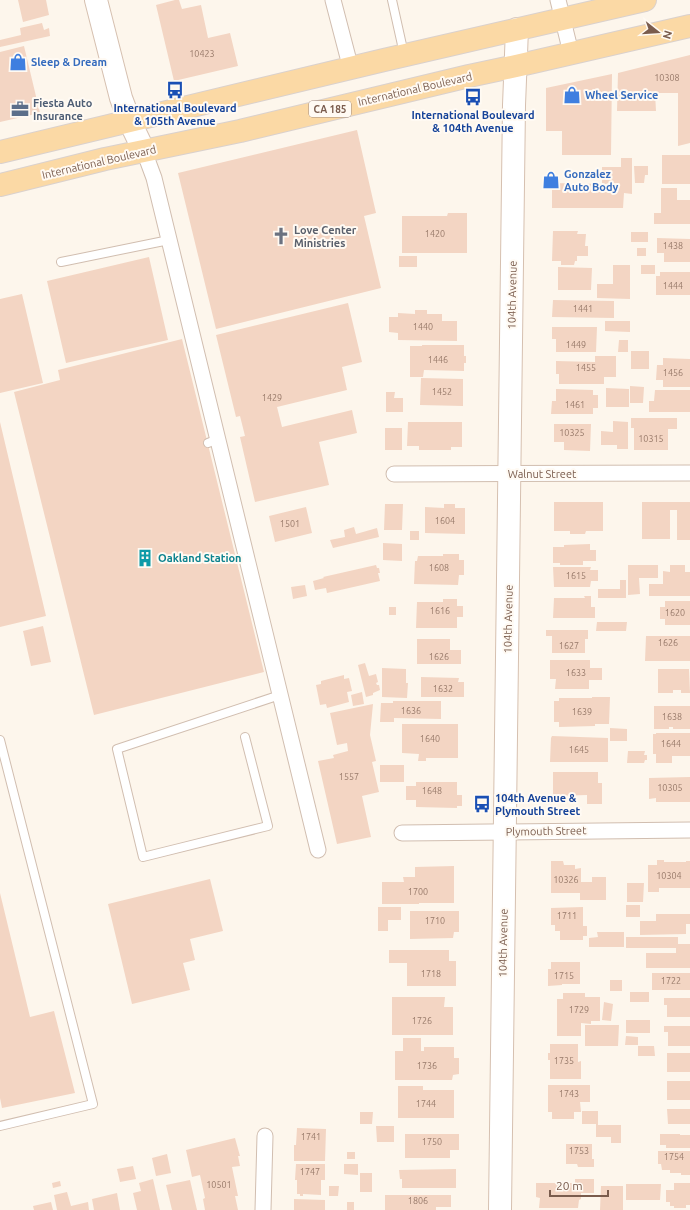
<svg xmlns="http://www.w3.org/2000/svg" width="690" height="1210" font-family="Ubuntu,sans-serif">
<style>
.building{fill:#f3d5c3}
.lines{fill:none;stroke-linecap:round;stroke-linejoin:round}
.lane-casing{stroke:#d1beb0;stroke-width:10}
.street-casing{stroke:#d1beb0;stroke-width:17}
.secondary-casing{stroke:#d6c0b0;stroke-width:24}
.primary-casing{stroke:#dad1cd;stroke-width:24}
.lane{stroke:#fff;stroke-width:8}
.street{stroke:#fff;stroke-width:15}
.secondary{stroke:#fff;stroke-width:22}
.primary{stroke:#fbd9a5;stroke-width:22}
.labels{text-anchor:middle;stroke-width:4;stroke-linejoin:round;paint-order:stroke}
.number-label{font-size:9px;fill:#987a6a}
.shield{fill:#fffaf3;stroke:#a28b7f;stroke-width:1}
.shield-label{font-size:10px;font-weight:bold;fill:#7a5c4d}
.shop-label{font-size:11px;font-weight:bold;fill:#366cbe;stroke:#fffaf3;text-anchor:start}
.street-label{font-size:11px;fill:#7a5c4d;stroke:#fffaf3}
.service-label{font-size:11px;font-weight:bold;fill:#4e5e75;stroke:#fffaf3;text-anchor:start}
.transit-label{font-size:11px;font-weight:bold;fill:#164399;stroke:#fffaf3}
.worship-label{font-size:11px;font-weight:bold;fill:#5b616d;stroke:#fffaf3;text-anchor:start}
.culture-label{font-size:11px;font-weight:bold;fill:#0d838f;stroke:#fffaf3;text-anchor:start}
</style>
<rect width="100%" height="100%" fill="#fdf6ec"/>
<path class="building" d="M18,0H46L49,15L23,22Z
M175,0H179L182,9L201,5L208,38L230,33L238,66L174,81L156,5Z
M42,23L44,30L49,28L50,36L0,47V40L21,35L20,28Z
M24,46L40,113L0,122V52Z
M690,55V143L678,146V93H655L656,111H617L618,73Z
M612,74L611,155H562V131H546V88Z
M357,130L376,213L364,216L381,288L216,329L178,173Z
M662,155H690V184H662Z
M621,158H632V194L624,193L623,208H552V183L602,184V167H621Z
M634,166H648V175H645L644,183H635Z
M661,188H677V200H690V224H654V213H661Z
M448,213H467V253H402V216H447Z
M553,231H578L577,234H586L585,246H588V256H577V261H575L574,265H561V261H552Z
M631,232H648V242H631Z
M657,238L690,239V262H664V253H657Z
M637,248H646V256H637Z
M399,256H417V267H399Z
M149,257L168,340L66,363L47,281Z
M613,265H630V299L597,298V284H613Z
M641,265H655V274H641Z
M558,267L592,268L591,290H558Z
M660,272H690V295H656V276H660Z
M22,294L43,383L0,393V299Z
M553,300L614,301V318L552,317Z
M348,303L362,362L342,367L347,390L277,407L282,427L352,410L357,433L319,442L329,485L255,502L240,437L245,436L240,416L236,417L216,335Z
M415,310H427V314H442V321H457V341L398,340V333L389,332V317H398V313L415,314Z
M605,321H630V332L605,331Z
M552,327H597L596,352H556V339H552Z
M182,339L264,672L94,715L14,392L60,380L58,370Z
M619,340H628V352H618Z
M422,345H464V356H466V363H464V371L424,370L423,377H410V346H422Z
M631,351H649V369H631Z
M595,356H616V377H604V384H559V374H556V361L595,362Z
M663,358L690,359V387H663V380H656L657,365H663Z
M421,378L463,379V406L420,405Z
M630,386L644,387L643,403H630Z
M606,388L629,389V407H606Z
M556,389L593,390V395H598V408H593V414H551L552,401H556Z
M655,390H690V412H649V401H654Z
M386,392H395L394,398H403V412H386Z
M631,418H677V429H668V450H634V428H631Z
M613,421L628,422V449H617V445H601V431L613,432Z
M0,422L46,616L0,627Z
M408,422H462V447H451V450H419V446H407Z
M554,424H591L590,451L564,450V442H554Z
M385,428H402V450H385Z
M554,502H603V531H586L585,534H570V531H554Z
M642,502H690V540H677V510H670V539H642Z
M385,504H403L402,530H384Z
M444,504H455V508H465V534L425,533V507L444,508Z
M306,507L312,533L275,542L269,516Z
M354,527L356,534L377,528L379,537L333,548L330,540L345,537L344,530Z
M410,531H419V540H410Z
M383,543L402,544V561L383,560Z
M590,544V550H596V561H583V565H560V563H553V547H564V545Z
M443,554H459V560H464V575H459L458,585L414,584L415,561H417L418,556H443Z
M376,565L377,568H379L380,573H378L380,581L327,593L326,588L315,590L313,581L324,578L323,577Z
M628,565H658V578H639L640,594L628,595Z
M670,565H685V572H690V596H649V584H663V571L670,572Z
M553,567H591L590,570H598V581H591L590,587H554Z
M620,580H626V598H598V589H620Z
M305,585L307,596L293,599L291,587Z
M584,596H591V607H595V618H553L554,598H585Z
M443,599H457V606H463V617H457V628H416L417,602H443Z
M665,601H690V625H665V619H660V607H665Z
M389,607H396V615H389Z
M597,622H627L626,631H596Z
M43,626L51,662L31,666L23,631Z
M546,630H588V639H585V653H552V636H546Z
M646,636H690V661H645Z
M417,639H450V650H461V664H417Z
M550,660H590V668H602V680H589V689H555L556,679H550Z
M365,663L369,676L376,674L378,682L376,683L377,685H379L380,690L373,693V695L366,697L358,665Z
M382,668L406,669V683H408L407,698L382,697Z
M658,669H689L690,693H681V690H673V693H658Z
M344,675V679L349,678L352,691L347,692L349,702L327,708L326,704L320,705L316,685L321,684V681Z
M421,677L459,678L458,682H464V697H421Z
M362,692L364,704L353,706L351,695Z
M592,697H610L609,724H595V726L559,727V722H554V701H559V698H592Z
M393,701H441V719L394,718V722H380L381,703H393Z
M373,704L370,735L376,761L372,762L379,792L362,796L371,837L337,844L318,761L334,758L333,755L348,751L347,743L337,745L330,713Z
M654,706H690V729H673V727H669V729H654Z
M402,724H458V758H426V761H418L419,754L402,753Z
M610,728L627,729V741H610Z
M656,733H690V756H672V763H656V754H653V734H656Z
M552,736L608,738V762H550L551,738Z
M628,751H645L644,755H647V760H645L644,763H627Z
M380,765H404V782H380Z
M553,772H598V783H602V804H587V795L553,796Z
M690,777V802H656V798L649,799V778Z
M416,782H457V795H462V806H457V808L416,807V800H406V786H416Z
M657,860H664V862H686V861H690V888H659V892H648V865H657Z
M551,861H563L564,865H575V869L581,868V882H592V877H606V900H580V893H551Z
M454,866V903H419V904H382V882H404L403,877H415V867Z
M210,879L223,931L190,939L195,960L183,963L190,990L132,1004L108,904Z
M627,883H644L643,902H627Z
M0,893L30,1017L54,1011L75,1093L2,1108L0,1098Z
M626,905H640V917H626Z
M378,907H401V920H388V931H378Z
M583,907V926H587V936H583V940H560V931H555V925H551V908Z
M410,911H459V932H454L453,938L410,939Z
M656,914H690V924H686V934L640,935V921H656Z
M597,932H624V947H589V938L598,937Z
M626,937H678V944H690V968H646V953H676V948H626Z
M389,950H449V961H456V986H407V963H389Z
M551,962H580V984H562V985L548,986V969H551Z
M652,973H690V990H652Z
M610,980H622V991H610Z
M630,992H649V1002H630Z
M563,993H585V997H600V1021H591V1024L581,1023V1036H557V999H563Z
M392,997H445L444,1007H453V1035H392Z
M664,998H690V1017H667V1005H664Z
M604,1002L613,1004L611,1021L602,1020Z
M626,1020H650V1033H626Z
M585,1025H619L618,1046H585Z
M664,1026H690V1046H668V1032H664Z
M626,1036L638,1037V1045H625Z
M403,1038H421V1051H424V1047H454V1058H459V1074L453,1075L452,1080H395V1051H403Z
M550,1044H578V1062L581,1061V1079H550V1060H548V1053H550Z
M638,1046H654L655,1056H638Z
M667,1053H690V1072H667Z
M667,1081H690V1100H667Z
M548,1085H590V1102H580L581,1112H574V1119H552V1112H548Z
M398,1086H423V1090H454V1118H398Z
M667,1109H690V1124H668Z
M582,1111H598V1125H621V1143H611V1137H596V1124H582Z
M360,1112H373L372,1124H360Z
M376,1126H394V1142H377Z
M297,1128L326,1129L325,1161H294V1145H296Z
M405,1134H459V1150H450V1158H405Z
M660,1134H680V1135H690V1148H666V1145H660Z
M235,1138L240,1156H238L240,1166L232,1167L238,1196H235L238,1210H205L203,1199L205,1198L200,1175L192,1177L186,1150Z
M566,1144H592V1159H594V1167H578L577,1164H566Z
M658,1151H690V1175H681V1173H670V1170H662L661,1164H658Z
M347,1152H355V1159H347Z
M167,1154L171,1173L156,1176L152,1158Z
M296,1164H325V1180H321V1195L303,1194V1196H300V1194H297V1180H295Z
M344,1164H358V1175L344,1174Z
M133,1166L136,1179L120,1182L117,1169Z
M456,1169V1188H402V1179H400L399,1170Z
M360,1173H372V1192H360Z
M153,1179L160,1210H137L133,1193L141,1191L139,1183Z
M575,1179H594V1193H581V1199L579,1200L578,1208H539L540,1198L536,1197V1183H575Z
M190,1180L197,1210H172L166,1185Z
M60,1181L61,1186L53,1188L52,1183Z
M674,1183H690V1205H686V1208H674V1206H670V1202H666V1190H674Z
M626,1184H661L660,1200H626Z
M329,1186H339L338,1196H329Z
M601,1186H623V1210H600Z
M67,1192L71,1206L88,1202L89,1210H57L54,1195Z
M117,1193L120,1210H94L92,1199Z
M385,1195H451V1207H436V1210H385Z
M294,1199L325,1200V1210H294Z
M51,1202L53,1210H34L33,1206Z
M347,1202H354V1210H347Z"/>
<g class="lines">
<g class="lane-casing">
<path id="lane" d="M392,0L404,54
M61,262L169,240
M208,443L218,439
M245,737L268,826L143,857L117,749L280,695
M0,740L93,1104L0,1126"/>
</g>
<g class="street-casing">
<path id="street" d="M333,0L351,69
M558,0L571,53
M144,151L154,178L318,850
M394,474L690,473
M402,833L690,830
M263,1210L265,1136"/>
</g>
<g class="secondary-casing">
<path id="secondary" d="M96,0L121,98L130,122L144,151
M500,1210L514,105L517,29"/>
</g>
<g class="primary-casing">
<path id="primary" d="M0,152L384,60L645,0
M0,185L105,159L240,131L469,76L516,66L690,26"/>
</g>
<use href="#lane" class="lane"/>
<use href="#street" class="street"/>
<use href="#secondary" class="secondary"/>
<use href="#primary" class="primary"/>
</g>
<defs>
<g id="shop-bare" transform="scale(1.38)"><path d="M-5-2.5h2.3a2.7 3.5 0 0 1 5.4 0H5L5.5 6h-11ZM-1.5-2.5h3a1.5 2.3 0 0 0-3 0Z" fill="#3f7fe0" stroke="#fffaf3" stroke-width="2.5" paint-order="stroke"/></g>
<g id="bus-bare" transform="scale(1.38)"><path d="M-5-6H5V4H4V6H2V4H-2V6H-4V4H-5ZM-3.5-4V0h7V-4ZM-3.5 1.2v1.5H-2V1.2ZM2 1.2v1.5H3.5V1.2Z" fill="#1a4fb4" stroke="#fffaf3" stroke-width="2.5" paint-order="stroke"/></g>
<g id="office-bare" transform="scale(1.38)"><path d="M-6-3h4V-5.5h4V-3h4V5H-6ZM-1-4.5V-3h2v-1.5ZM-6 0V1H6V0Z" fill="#5c6f8a" stroke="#fffaf3" stroke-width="2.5" paint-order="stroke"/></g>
<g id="church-bare" transform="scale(1.38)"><path d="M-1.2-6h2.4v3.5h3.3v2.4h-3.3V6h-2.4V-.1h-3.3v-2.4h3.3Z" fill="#6b7280" stroke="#fffaf3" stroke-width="2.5" paint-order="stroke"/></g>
<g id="building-bare" transform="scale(1.38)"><path d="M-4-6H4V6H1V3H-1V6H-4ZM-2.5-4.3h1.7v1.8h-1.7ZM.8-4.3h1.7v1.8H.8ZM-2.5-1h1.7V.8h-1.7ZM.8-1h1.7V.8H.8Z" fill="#0f9aa8" stroke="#fffaf3" stroke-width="2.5" paint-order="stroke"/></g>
</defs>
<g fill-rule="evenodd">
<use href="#shop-bare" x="18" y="62"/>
<use href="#bus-bare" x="175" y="90"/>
<use href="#shop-bare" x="572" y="95"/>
<use href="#bus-bare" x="473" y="97"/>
<use href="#office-bare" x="20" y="109"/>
<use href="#shop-bare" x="551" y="180"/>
<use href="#church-bare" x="281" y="236"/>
<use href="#building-bare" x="145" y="558"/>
<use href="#bus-bare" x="482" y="804"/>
</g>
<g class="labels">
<g class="number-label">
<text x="202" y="57">10423</text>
<text x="667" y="81">10308</text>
<text x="435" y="237">1420</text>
<text x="673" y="249">1438</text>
<text x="673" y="289">1444</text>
<text x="583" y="312">1441</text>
<text x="423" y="330">1440</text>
<text x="576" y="348">1449</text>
<text x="438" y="363">1446</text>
<text x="586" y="371">1455</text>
<text x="673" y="376">1456</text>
<text x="442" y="395">1452</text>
<text x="272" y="401">1429</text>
<text x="575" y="408">1461</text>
<text x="572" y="436">10325</text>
<text x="651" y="442">10315</text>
<text x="445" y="524">1604</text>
<text x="290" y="527">1501</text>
<text x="439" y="571">1608</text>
<text x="576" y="579">1615</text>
<text x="440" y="614">1616</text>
<text x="675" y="616">1620</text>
<text x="668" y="646">1626</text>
<text x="569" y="649">1627</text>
<text x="439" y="660">1626</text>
<text x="576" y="676">1633</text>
<text x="443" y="692">1632</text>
<text x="411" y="714">1636</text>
<text x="582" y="715">1639</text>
<text x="672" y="720">1638</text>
<text x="430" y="742">1640</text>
<text x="671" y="747">1644</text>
<text x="579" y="753">1645</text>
<text x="349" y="780">1557</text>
<text x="670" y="791">10305</text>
<text x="432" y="794">1648</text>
<text x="669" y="879">10304</text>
<text x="566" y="883">10326</text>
<text x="418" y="895">1700</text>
<text x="567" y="919">1711</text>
<text x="435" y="924">1710</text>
<text x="431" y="977">1718</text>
<text x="564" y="979">1715</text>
<text x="671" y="984">1722</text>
<text x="579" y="1013">1729</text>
<text x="422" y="1024">1726</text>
<text x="564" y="1064">1735</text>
<text x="427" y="1069">1736</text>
<text x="569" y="1097">1743</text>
<text x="426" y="1107">1744</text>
<text x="311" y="1140">1741</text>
<text x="432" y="1145">1750</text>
<text x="579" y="1154">1753</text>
<text x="674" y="1160">1754</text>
<text x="310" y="1175">1747</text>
<text x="219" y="1188">10501</text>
<text x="418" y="1204">1806</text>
</g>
<rect class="shield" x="309" y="101" width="42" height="16" rx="3"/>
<g class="shield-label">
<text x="330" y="113">CA 185</text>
</g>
<g class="shop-label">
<text x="31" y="66">Sleep &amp; Dream</text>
<text x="585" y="99">Wheel Service</text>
<text x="564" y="178">Gonzalez<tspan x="564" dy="13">Auto Body</tspan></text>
</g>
<g class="street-label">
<text transform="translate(415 89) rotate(-13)" y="4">International Boulevard</text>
<text transform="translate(99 162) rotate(-13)" y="4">International Boulevard</text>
<text transform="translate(512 295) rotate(-89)" y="4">104th Avenue</text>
<text x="542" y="478">Walnut Street</text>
<text transform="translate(508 619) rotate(-89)" y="4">104th Avenue</text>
<text transform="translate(546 831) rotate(-1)" y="4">Plymouth Street</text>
<text transform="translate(503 943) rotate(-89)" y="4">104th Avenue</text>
</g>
<g class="service-label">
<text x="33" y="107">Fiesta Auto<tspan x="33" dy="13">Insurance</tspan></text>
</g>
<g class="transit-label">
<text x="175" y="112">International Boulevard<tspan x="175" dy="13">&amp; 105th Avenue</tspan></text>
<text x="473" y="119">International Boulevard<tspan x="473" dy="13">&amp; 104th Avenue</tspan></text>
<text x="495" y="802" text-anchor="start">104th Avenue &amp;<tspan x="495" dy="13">Plymouth Street</tspan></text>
</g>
<g class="worship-label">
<text x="294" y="234">Love Center<tspan x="294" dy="13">Ministries</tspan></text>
</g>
<g class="culture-label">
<text x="158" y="562">Oakland Station</text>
</g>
</g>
<g transform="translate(658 32) rotate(107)" stroke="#fffaf3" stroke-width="3" paint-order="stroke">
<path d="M0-3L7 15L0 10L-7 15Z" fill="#7a5c4d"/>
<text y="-6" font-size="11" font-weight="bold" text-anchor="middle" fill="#7a5c4d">N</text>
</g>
<path d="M550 1190v6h58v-6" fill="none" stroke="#7a5c4d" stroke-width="2"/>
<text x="556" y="1190" font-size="12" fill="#7a5c4d" stroke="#fffaf3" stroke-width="3" paint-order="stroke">20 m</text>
</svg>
